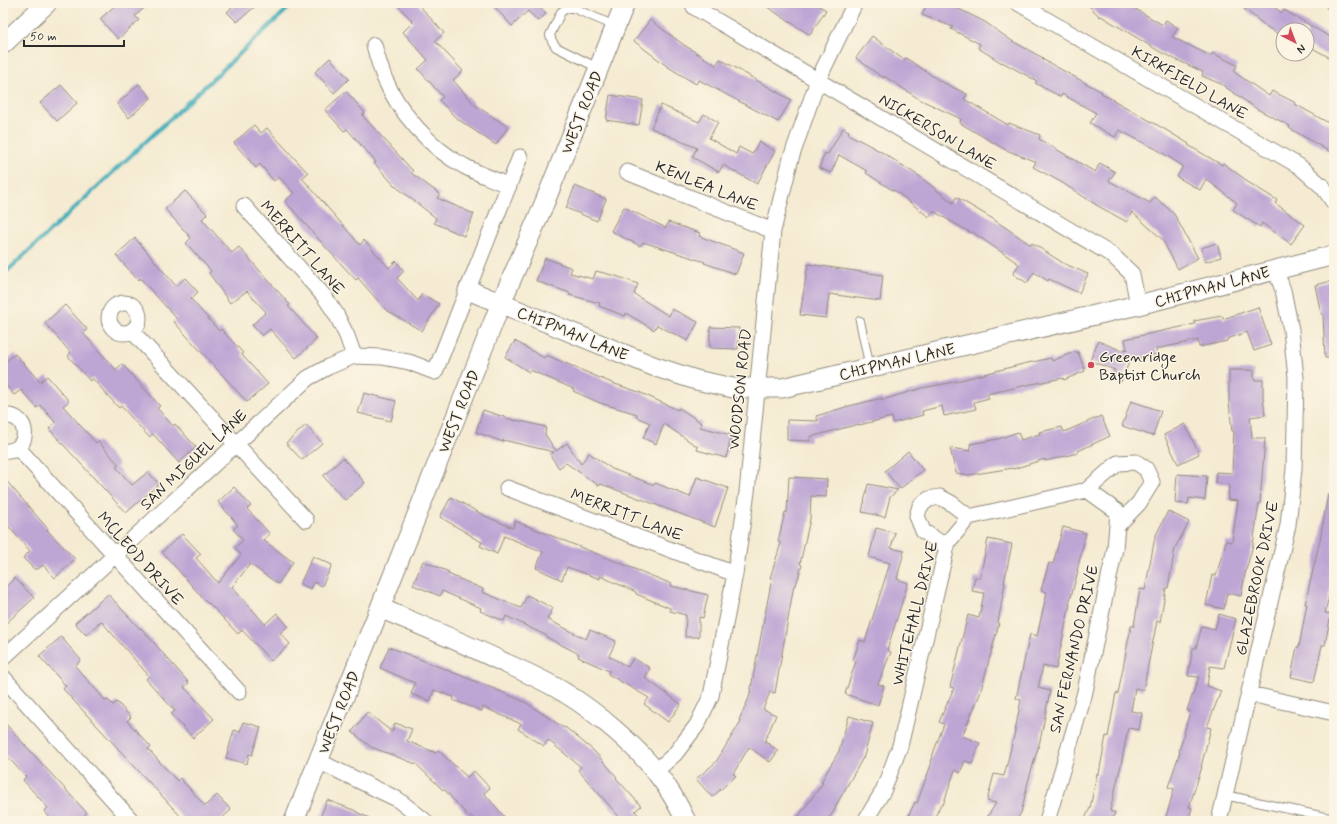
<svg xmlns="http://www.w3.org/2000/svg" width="1337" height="824" font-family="Mynerve,sans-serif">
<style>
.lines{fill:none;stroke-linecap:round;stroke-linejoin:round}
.stream{stroke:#3eadba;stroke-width:4}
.building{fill:#bda5d4}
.service-casing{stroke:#908b7e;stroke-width:10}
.minor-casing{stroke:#908b7e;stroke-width:17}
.tertiary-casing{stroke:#908b7e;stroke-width:21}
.service{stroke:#fff;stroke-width:8}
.minor{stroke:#fff;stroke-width:15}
.tertiary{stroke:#fff;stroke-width:19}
.poi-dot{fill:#d1495b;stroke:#fcf5e5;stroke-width:1.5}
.labels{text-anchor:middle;stroke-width:3;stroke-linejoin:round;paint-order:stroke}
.street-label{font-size:16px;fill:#2b2b2b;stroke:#fcf5e5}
.poi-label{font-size:16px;fill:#2b2b2b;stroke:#fcf5e5;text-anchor:start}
</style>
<rect width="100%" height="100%" fill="#fcf5e5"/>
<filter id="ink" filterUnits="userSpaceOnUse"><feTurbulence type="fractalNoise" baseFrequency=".025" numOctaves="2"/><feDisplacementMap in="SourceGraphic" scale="8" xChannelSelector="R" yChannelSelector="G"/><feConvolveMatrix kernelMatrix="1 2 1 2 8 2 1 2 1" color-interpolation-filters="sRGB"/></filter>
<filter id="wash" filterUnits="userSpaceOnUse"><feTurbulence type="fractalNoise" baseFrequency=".012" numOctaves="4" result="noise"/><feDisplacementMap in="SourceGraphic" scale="16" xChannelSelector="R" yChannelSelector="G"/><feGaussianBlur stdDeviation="0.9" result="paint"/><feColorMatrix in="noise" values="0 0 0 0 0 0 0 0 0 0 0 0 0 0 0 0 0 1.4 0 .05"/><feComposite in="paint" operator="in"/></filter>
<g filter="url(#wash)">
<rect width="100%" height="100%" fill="#f5ebd2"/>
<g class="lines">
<path class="stream" d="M3,275L294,3"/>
</g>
<g id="blocks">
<path class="building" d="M118,3H150L135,16L139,20L118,39L100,19Z
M237,3H259L237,22L227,12Z
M396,3H417L444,33L435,41L463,71L453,80L475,105L508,127L496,145L456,118L439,100L443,97L418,69L428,60L403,32L413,22Z
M491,3H536L546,14L538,21L528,11L512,26Z
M761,3H814L826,10L810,35Z
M927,3H957L955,7L985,22L1012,41L1043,58L1042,59L1102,92L1101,93L1166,130L1189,144L1188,145L1222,165L1223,163L1246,180V181L1277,200L1275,203L1305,225L1291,244L1262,223L1260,227L1233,210L1237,203L1206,179L1200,190L1177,177L1183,166L1156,149L1119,130L1115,137L1090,123L1096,113L1062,94L1061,97L1035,83L1037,81L1002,62V63L978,48L980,44L951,29L953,27L922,15Z
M1086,3H1125L1163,25L1166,20L1178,28L1172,37L1211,56L1212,53L1237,65L1234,72L1269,96L1272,91L1296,103L1295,104L1334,126V154L1289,128L1290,126L1257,109L1221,84L1202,76L1203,72L1162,53L1101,16L1100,17Z
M1237,3H1269L1282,13L1284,10L1318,30L1334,39V60L1307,45V30H1283V37L1267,27Z
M650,20L684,45L716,65L720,59L791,100L778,122L699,80L696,84L668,67L634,41Z
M872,36L904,60L906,58L940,81L967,94L964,99L1008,125L1009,123L1040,135L1039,139L1095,172L1100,163L1115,172L1109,181L1150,203L1155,197L1174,214L1198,258L1178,269L1162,239L1132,212L1127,222L1098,206L1061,182L1033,167L1036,162L1004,149L960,123L961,119L919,99L884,76L883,78L856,58Z
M330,58L349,79L334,93L315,72Z
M139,84L151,98L129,118L117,104Z
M61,85L77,103L57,121L40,103Z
M346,91L365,113L362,115L413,171L411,173L440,194L437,198L474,214L464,236L434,223L436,218L395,186L374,163L376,162L347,129L344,131L325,110Z
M610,95L643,100L639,125L606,120Z
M661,105L699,122L704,114L718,122L709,138L736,154L739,147L752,154L759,142L775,151L757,184L723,165L719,172L692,157L697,148L651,128Z
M254,125L261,133L267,128L308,173L302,178L360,245L364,240L389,268L396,261L404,271L397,278L418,301L422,294L439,304L422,331L386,310L358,278L356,280L330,252L285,201L294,193L279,177L274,181L260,164L256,168L234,143Z
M843,128L849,131L848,134L880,151L919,176L953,203L956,197L993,219L1031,245L1032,243L1063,263L1088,274L1079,293L1049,279L1048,281L1034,272L1027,283L1013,274L1019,264L972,232L971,233L933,211L929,217L894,190V191L866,173L867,171L839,155L831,173L819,168L825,153L828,154Z
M575,186L606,199L597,221L566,208Z
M185,191L207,214L202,219L232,253L239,247L290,305L288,306L317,339L296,358L270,329L262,336L252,325L266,312L247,291L230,303L209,273L211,271L186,243L191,238L165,209Z
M624,207L666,228L668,222L700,233L699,236L744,253L736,274L704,263L705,262L643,242L640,246L611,231Z
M135,238L176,286L185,278L198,292L191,299L219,331L221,329L243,353L242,355L268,384L247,402L174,322L177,319L140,278L138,280L116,255Z
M1217,243L1221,257L1205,262L1201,248Z
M545,258L572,268L570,273L593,279L596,271L616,276L638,284L634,294L669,316L672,309L698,322L688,341L657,325L654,330L626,313L625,316L599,306L600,303L569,295L570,293L536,281Z
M808,264L883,275L880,301L829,294L826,318L800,315Z
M1332,281L1334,289V358H1325L1323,314H1321L1315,285Z
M65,305L87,329L83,333L116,370L122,364L160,406L157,408L173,426L175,424L196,447L179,463L153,434L149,437L121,406L119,408L92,378L90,381L68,356L71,353L45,323Z
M1258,307L1271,345L1254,351L1247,332L1227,339V341L1199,347L1198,340L1156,349L1157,354L1130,360L1121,382L1112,378L1115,370L1090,361L1098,341L1123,351L1124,349L1127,350L1125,339L1195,324L1194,321L1222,316L1223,319Z
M710,327L739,328L738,349L710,348Z
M515,341L544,358L546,355L612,383L639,392L678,410L679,408L702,423L700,427L732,435L726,458L697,450L698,447L664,424L656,444L643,438L650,423L636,417L637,414L600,403L573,391L574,389L530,370L529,372L505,357Z
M1074,352H1078L1085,371L1064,380L1063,378L1027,385L987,394L989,398L974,402L976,409L944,416L942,406L922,411L923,415L893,423L892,417L859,425V424L810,437V441L787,440V420L818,421L816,416L849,406L882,398V400L922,388L949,383L1023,364L1051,358L1052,361Z
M15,354L40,382L47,376L69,401L63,406L96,443L98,441L119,465L116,467L132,485L148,472L159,484L126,513L49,429L55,422L40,405L37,408L21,390L14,395L3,382V364Z
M1229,370H1254V380H1263V395L1265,415L1250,417L1252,438H1265L1260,503H1259L1253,545L1245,574L1241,596L1227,593L1224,609L1206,605L1212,575L1216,576L1226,541L1232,542L1238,501L1228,500L1229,484L1215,483L1216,472L1232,473L1234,431H1232L1229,402Z
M364,393L396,401L391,421L358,413Z
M1131,401L1161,411L1153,436L1122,426Z
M483,410L516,421V420L546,427L545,434L556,451L567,443L581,464L589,453L612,469L654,485L655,483L690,497L697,477L728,488L715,527L601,484L599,486L566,463L559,468L550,455L554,452L503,440V442L476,432Z
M1101,416L1110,436L1078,451V453L1045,461V459L1013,469V468L969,475L956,473L950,448L971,451L970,444L998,439L1018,432L1021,440L1040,434L1039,432L1062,427L1064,432Z
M1185,424L1199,454L1178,464L1164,435Z
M306,425L322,443L302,460L286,443Z
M908,451L923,470L900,489L885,471Z
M343,458L365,483L345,500L323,476Z
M1177,474L1207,476L1205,500L1189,498L1188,504L1175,503Z
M3,477L48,529L47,530L75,559L55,578L43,565L38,569H34L23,558L30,551L3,520Z
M789,477L827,479L826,497L811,496L810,519L800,564L802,565L796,585H794L775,693L770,692L763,709L776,715L765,741L778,751L770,762L749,747L733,774L736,776L712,797L696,779L716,762L741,721L739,720L749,698L772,578H770L781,543L778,542L785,512L787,513Z
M868,484L898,490L890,497L885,517L862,512Z
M234,487L251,506L247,509L270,534L263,540L293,562L278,584L250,564L232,587L265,624L277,613L288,626L280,633L290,644L271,661L242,630L238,634L209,603L208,604L162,552L182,534L201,554L196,558L218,583L241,555L235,548L243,540L233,529L238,525L218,502Z
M1328,494H1334V575L1325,613L1331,614L1325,645H1322L1314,682L1291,677L1297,647H1299L1307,604H1305L1320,540Z
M451,497L485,516L513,528L515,521L672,584L671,586L708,595L703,618L699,617V637H685L686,615L670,611V608L636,594V592L600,576V579L567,567L562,580L536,568L543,552L504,536L497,554L480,546L482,542L472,537V536L440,517Z
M1168,511L1189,522L1175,548L1168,588H1166L1160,622L1157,621L1143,690L1135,688L1131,711L1142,713L1139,730L1128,728L1121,765L1110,811L1115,813L1111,821H1084L1090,808L1097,774H1099L1106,736L1108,737L1116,693L1118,694L1131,626H1134L1140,589L1145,590L1155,537Z
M1063,527L1086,533L1077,571H1078L1069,604H1070L1056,669L1043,666L1038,688L1050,691L1040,741L1028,782L1021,813L1016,821H985L996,803L987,801L994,774L1004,776L1014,736L1021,700L1016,699L1030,634L1037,636L1047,592L1041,590L1049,563L1053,564Z
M876,528L895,533L891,548L904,551L897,579L908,583L887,650L891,652L878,684L884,686L878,705L845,694L856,661L853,660L860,640L865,642L890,563L869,557Z
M988,539L1012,544L1004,583H1005L998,623H999L980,694L962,736L980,743L972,764L965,761L960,773L955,770L943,805L941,804L933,821H906L915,802L917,803L932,762H930L944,724L939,722L954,688L950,687L968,615L979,618L984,593L972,591L975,577L980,578Z
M313,556L332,565L322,586L314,582L311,589L300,584Z
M423,561L449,572L448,574L483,589L482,592L521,608L527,595L553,608L547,619L586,639L590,630L616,641L609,656L628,667L633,658L650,668L645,678L681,704L668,722L644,704L649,698L608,674L609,671L578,657L579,654L546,637L547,636L506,616L504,621L480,611L481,608L442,591L440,596L413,585Z
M15,578L34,598L3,626V589Z
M108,594L140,629L141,628L189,683L184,687L214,719L193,738L171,714L175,711L146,679L149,676L101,621L86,635L75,623Z
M1219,614L1236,619L1224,668L1210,666L1207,686L1221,691L1207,727L1211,728L1201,767H1202L1189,807L1192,808L1188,821H1165L1174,789L1168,787L1180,752H1179L1190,711L1187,710L1199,677L1188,676L1193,648H1196L1202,626L1215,629Z
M61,637L81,660L75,666L106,701L108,700L113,705L117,702L131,717L127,721L151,747L148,749L177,781L180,778L205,806L217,795L231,810L219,821H185L63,689L66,686L39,656Z
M389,647L497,690L525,702L564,728L565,727L594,751L617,777L616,778L641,806L635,811L644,821H623L578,770L581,767L548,740L544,746L518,729L521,724L483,707L482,711L453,700L454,697L434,690L430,701L411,694L415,683L380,668Z
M367,712L392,732L395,723L412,729L407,741L436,753L438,750L467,777L474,771L490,788L484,793L508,821H476L471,816L469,817L444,789L443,790L416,764L371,747L352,732Z
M849,716L873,723L864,756L835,807L836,808L827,821H795L823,783L821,782L839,751Z
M3,721L87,813L78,821H53L44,811L48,808L23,780L26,777L3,752Z
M243,722L261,727L252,755L249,754L247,764L226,758L234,730L240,732Z
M327,800L356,811V812L376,821H319Z"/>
</g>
</g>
<g filter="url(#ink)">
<use href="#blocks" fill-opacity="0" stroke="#908b7e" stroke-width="1"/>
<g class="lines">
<g class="service-casing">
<path id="service" d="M598,68L556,47L552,41L550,35L561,12L567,8H573L615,26
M860,321L870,368
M1225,795L1334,819"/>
</g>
<g class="minor-casing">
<path id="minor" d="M1018,3L1299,166L1323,187L1334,203
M1333,3H1334
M694,7L1112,255L1132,274L1138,305
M374,45C377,56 380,67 384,77C398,111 431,149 464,166C478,174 494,179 509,186
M627,172L773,231
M244,206L324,296L336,314L347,336L354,356
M109 318a15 15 0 1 1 30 0a15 15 0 1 1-30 0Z
M132,331L306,520
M3,416C33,413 30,455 3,451
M18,448L239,692
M507,488L735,574
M1087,490L1118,463L1136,462L1146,469L1152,482L1139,503L1117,526
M947,547L923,531L917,516L920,506L929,499L940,497L951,503L969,517
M3,658L308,378L328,367L354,356L382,357L409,362L435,372L520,157
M3,677L132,821
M1250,694L1334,713
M318,761L397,799L425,821
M656,771L675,754L697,725L711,696L735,574L747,492L773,231L791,158L818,80L855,3
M865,821L883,791L900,746L948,542L969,517L1087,490L1118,512L1115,549L1084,696L1047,821
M1219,821L1288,525L1294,469L1296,378L1291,330L1283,290L1275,269"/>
</g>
<g class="tertiary-casing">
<path id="tertiary" d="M3,44L47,3
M468,290L653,366L696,380L733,388H782L1138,305L1334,255
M380,608C422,626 464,643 505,663C525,672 546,681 565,693C594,710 636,746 656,772C668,787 678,804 686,821
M294,821L380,608L501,303L544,204L625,3"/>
</g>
<use href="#service" class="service"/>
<use href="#minor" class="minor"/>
<use href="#tertiary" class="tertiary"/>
</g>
</g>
<circle class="poi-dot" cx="1091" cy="365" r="4"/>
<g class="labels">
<g class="street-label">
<text transform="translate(1190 82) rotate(30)" y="6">KIRKFIELD LANE</text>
<text transform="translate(581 112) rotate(-68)" y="6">WEST ROAD</text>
<text transform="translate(938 131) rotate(31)" y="6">NICKERSON LANE</text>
<text transform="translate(707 185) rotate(22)" y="6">KENLEA LANE</text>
<text transform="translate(303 247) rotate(49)" y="6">MERRITT LANE</text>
<text transform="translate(1212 286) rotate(-15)" y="6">CHIPMAN LANE</text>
<text transform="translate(573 333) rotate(22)" y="6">CHIPMAN LANE</text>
<text transform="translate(897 361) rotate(-13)" y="6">CHIPMAN LANE</text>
<text transform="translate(739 389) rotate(-84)" y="6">WOODSON ROAD</text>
<text transform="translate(458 411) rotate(-68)" y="6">WEST ROAD</text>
<text transform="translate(193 459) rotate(-43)" y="6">SAN MIGUEL LANE</text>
<text transform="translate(627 514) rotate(21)" y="6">MERRITT LANE</text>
<text transform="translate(141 558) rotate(48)" y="6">MCLEOD DRIVE</text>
<text transform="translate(1256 578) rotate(-78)" y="6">GLAZEBROOK DRIVE</text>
<text transform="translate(914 613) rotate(-76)" y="6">WHITEHALL DRIVE</text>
<text transform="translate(1073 649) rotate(-77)" y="6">SAN FERNANDO DRIVE</text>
<text transform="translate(338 712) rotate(-68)" y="6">WEST ROAD</text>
</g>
<g class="poi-label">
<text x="1099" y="362">Greenridge<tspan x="1099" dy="18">Baptist Church</tspan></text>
</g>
</g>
<rect width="1337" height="824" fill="none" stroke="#fcf5e5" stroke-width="16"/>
<g transform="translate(1295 42) rotate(138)"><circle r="19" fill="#fcf5e5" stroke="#a8a49b"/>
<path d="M0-3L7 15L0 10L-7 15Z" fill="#d1495b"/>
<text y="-6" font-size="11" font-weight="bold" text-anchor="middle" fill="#2b2b2b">N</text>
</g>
<path d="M24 40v6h100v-6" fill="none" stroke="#2b2b2b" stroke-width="2"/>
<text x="30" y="40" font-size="12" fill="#2b2b2b" stroke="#fcf5e5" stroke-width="3" paint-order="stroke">50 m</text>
</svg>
